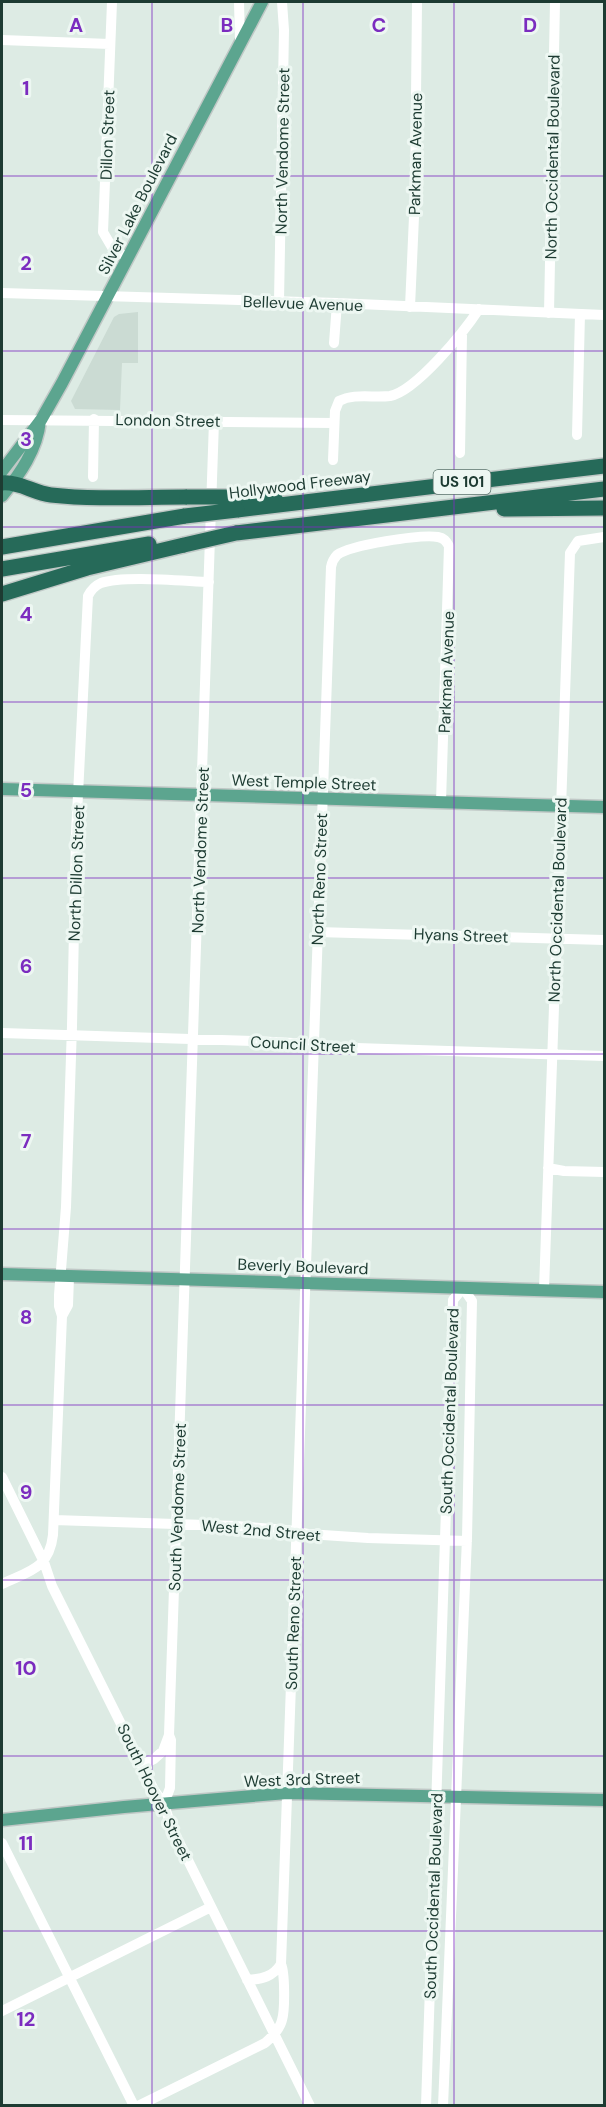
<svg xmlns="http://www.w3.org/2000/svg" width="606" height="2107" font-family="'DM Sans',sans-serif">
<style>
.built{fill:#cbdbd3}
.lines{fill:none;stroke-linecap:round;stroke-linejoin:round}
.major-casing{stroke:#c0c8c6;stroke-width:15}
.highway-casing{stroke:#c0c8c6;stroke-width:18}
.minor{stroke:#fff;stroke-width:10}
.major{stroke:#5ca58f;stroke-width:12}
.highway{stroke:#266a59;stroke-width:15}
.highway-bridge-casing{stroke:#c0c8c6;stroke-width:18;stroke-linecap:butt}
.highway-bridge{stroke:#266a59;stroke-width:15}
.grid{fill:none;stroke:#7b2cbf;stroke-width:1.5;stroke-opacity:0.55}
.labels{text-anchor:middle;stroke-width:6;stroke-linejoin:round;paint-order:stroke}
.shield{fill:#edf7f2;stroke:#5b736c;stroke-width:1.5}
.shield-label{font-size:15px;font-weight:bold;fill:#1d3b32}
.street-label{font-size:16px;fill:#1d3b32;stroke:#edf7f2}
.grid-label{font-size:20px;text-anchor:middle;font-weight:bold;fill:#7b2cbf;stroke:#edf7f2;stroke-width:6;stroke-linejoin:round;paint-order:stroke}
</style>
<rect width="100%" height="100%" fill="#ddebe4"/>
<path class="built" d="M138,312V363H122L120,410L75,409L71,401L114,317L119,314Z"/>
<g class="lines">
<g class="major-casing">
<path id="major" d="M2,471L41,420L62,383L262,2
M2,496C20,474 37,450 40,421
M2,789L604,807
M2,1274L604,1292
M2,1820L124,1807L287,1793L604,1800"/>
</g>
<g class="highway-casing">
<path id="highway" d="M2,483C18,481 34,493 51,495C96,500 142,497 187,497
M237,497L275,498
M504,509L604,508
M237,510L604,466
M236,533L604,489
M2,547L185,516
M2,569L149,544
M2,594L87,568L184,545"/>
</g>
<path class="minor" d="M112,2L103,232L113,249L128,258
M239,2L240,41
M2,40L110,44
M2,293L337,303L604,315
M279,301L284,30L282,2
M410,307L415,194L417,2
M549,313L555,2
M334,343L337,303
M2,420L334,423
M577,435L580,314
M460,453L462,335
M333,460L335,411L339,401C354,393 373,398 390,396C416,391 464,332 479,309
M93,477L94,419
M317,932L604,940
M2,1033L253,1041L313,1044L326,1047L604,1056
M548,1168L564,1171L604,1172
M544,1290L570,553L578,541L604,537
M62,1316L68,1305L69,1277
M2,1477L44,1562L52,1586L154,1790L164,1804L171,1826L310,2106
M54,1520L236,1526L287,1530L308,1534L368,1538L467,1541
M2,1584C29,1571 49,1569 53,1535L62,1316L59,1306V1295L66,1207L72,1026L76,834L88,596C91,590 94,586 101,583C123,575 183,581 209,582
M142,1765L154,1759L163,1751L169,1735
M164,1804L170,1788L171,1740L169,1735L214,421
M2,1843L134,2106
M247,1980C262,1979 273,1977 281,1964
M2,2011L211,1907
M138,2106L265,2043C272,2037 280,2029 282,2020C285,2010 285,1973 281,1964L331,567C332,562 333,559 337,555C350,545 421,534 438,537C444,538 446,541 449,546L441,802
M426,2106L453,1300L463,1288L472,1301L467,1538L443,2106"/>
<use href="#major" class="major"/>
<use href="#highway" class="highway"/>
<g class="highway-bridge-casing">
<path id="highway-bridge" d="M187,497H237
M185,516L237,510
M184,545L236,533"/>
</g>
<use href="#highway-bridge" class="highway-bridge"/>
</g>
<path class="grid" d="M152,2V2106M303,2V2106M454,2V2106M2,176H604M2,351H604M2,527H604M2,702H604M2,878H604M2,1054H604M2,1229H604M2,1405H604M2,1580H604M2,1756H604M2,1931H604"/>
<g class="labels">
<rect class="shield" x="433.5" y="470" width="57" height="24" rx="4.5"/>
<g class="shield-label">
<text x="462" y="487">US 101</text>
</g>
<g class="street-label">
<text transform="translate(107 135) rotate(-88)" y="6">Dillon Street</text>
<text transform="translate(282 151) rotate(-89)" y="6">North Vendome Street</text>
<text transform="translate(415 154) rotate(-89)" y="6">Parkman Avenue</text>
<text transform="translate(552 157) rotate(-89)" y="6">North Occidental Boulevard</text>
<text transform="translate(137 204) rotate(-63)" y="6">Silver Lake Boulevard</text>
<text transform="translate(303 303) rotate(2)" y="6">Bellevue Avenue</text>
<text transform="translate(168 420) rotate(1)" y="6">London Street</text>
<text transform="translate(300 484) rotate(-7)" y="6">Hollywood Freeway</text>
<text transform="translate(446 672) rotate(-88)" y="6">Parkman Avenue</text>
<text transform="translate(304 782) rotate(2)" y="6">West Temple Street</text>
<text transform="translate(200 850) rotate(-88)" y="6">North Vendome Street</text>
<text transform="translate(76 873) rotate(-88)" y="6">North Dillon Street</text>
<text transform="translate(319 879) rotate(-88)" y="6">North Reno Street</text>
<text transform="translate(557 900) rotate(-88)" y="6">North Occidental Boulevard</text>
<text transform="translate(461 935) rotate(2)" y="6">Hyans Street</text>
<text transform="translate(303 1044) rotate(3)" y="6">Council Street</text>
<text transform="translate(303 1266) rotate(2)" y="6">Beverly Boulevard</text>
<text transform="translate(449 1411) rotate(-88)" y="6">South Occidental Boulevard</text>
<text transform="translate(177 1507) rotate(-88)" y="6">South Vendome Street</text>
<text transform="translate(261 1530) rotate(5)" y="6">West 2nd Street</text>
<text transform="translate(293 1623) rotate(-88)" y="6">South Reno Street</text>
<text transform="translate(302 1779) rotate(-2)" y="6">West 3rd Street</text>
<text transform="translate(155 1792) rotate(64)" y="6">South Hoover Street</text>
<text transform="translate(433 1896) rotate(-88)" y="6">South Occidental Boulevard</text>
</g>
</g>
<g class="grid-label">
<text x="76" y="32">A</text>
<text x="227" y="32">B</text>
<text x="379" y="32">C</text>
<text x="530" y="32">D</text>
<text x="26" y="95">1</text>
<text x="26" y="270">2</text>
<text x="26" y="446">3</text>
<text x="26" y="621">4</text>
<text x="26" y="797">5</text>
<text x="26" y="973">6</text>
<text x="26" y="1148">7</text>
<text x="26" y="1324">8</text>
<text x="26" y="1499">9</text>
<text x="26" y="1675">10</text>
<text x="26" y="1850">11</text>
<text x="26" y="2026">12</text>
</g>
<rect width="606" height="2107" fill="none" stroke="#1d3b32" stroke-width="6"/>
</svg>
